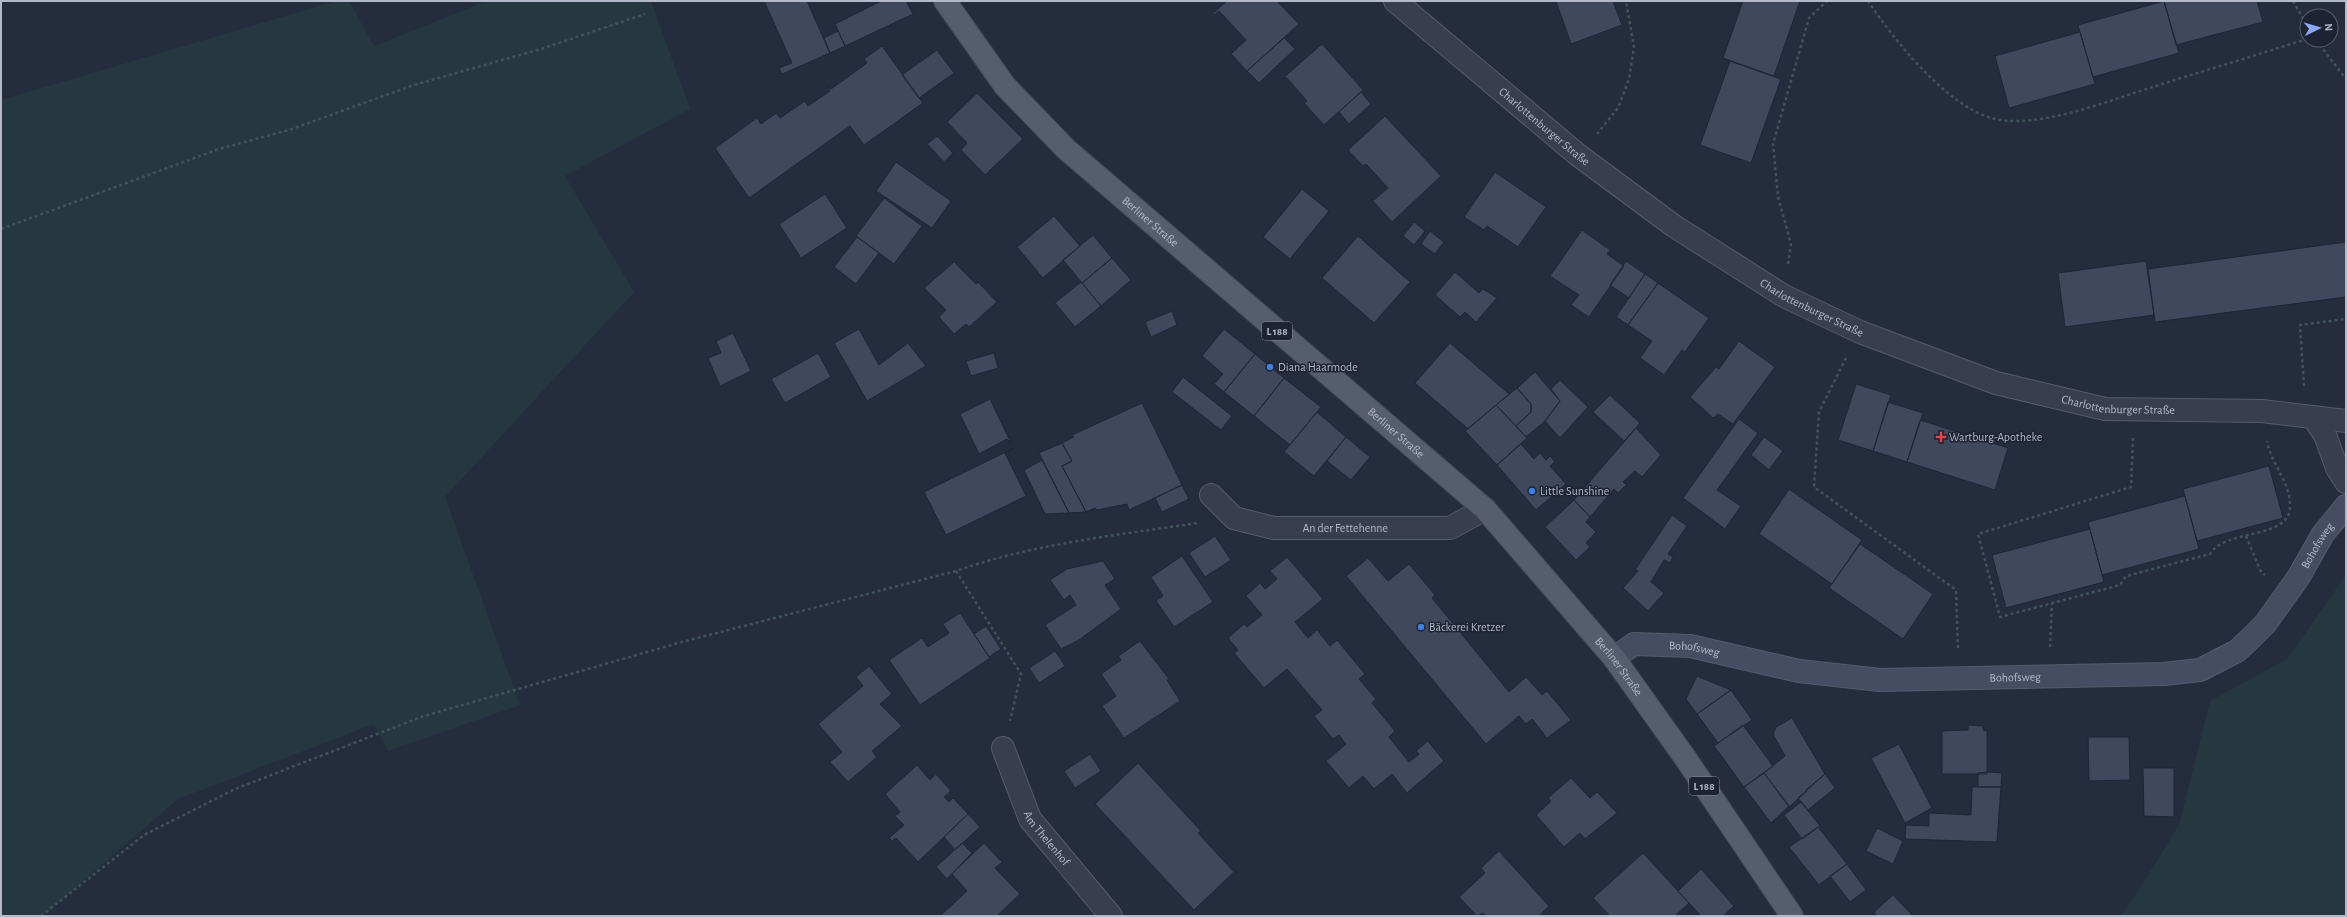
<svg xmlns="http://www.w3.org/2000/svg" width="2347" height="917" font-family="'Alegreya Sans',sans-serif">
<style>
.green{fill:#26383f}
.building{fill:#40485e;stroke:#1f2535}
.lines{fill:none;stroke-linecap:round;stroke-linejoin:round}
.street-casing{stroke:#565c6c;stroke-width:24}
.secondary-casing{stroke:#565c6c;stroke-width:24}
.primary-casing{stroke:#414757;stroke-width:24}
.path{stroke:#415459;stroke-width:2.5;stroke-dasharray:3 3;stroke-linecap:butt}
.street{stroke:#383e4e;stroke-width:22}
.secondary{stroke:#464c61;stroke-width:22}
.primary{stroke:#565d6e;stroke-width:22}
.shop-dot{fill:#3f7fe0;stroke:#1d2333;stroke-width:1.5}
.health-dot{fill:#e0444e;stroke:#1d2333;stroke-width:1.5}
.labels{text-anchor:middle;stroke-width:3;stroke-linejoin:round;paint-order:stroke}
.shield{fill:#1d2333;stroke:#878c9c;stroke-width:1}
.shield-label{font-size:11px;font-weight:bold;fill:#b4b9c9}
.street-label{font-size:12px;fill:#b4b9c9;stroke:#1d2333}
.poi-label{font-size:12px;fill:#b4b9c9;stroke:#1d2333;text-anchor:start}
</style>
<rect width="100%" height="100%" fill="#242c3e"/>
<path class="green" d="M336,1H349L374,46L486,1H651L690,109L565,176L634,292L445,497L520,705L388,751L374,724L178,799L43,916H1V100Z
M2346,575V916H2121L2142,885L2179,825L2210,701L2287,659Z"/>
<path class="building" d="M764,1H807L830,53L782,74L779,68L792,63Z
M881,1H906L913,14L845,46L835,24Z
M1227,1H1277L1299,24L1247,71L1231,54L1246,40L1219,11L1214,15L1212,14Z
M1556,1H1613L1622,25L1571,44Z
M1743,1H1800L1774,76L1723,58Z
M2164,1H2257L2263,22L2176,45Z
M2164,1L2179,53L2093,77L2078,25Z
M838,31L845,46L830,53L824,38Z
M2080,32L2095,84L2009,108L1995,56Z
M1284,38L1295,49L1259,83L1247,71Z
M1322,44L1363,90L1324,125L1304,103L1307,101L1286,77L1282,79Z
M882,46L923,103L864,145L850,126L749,198L715,148L757,118L761,124L776,113L780,118L805,101L808,106L830,91L826,86L831,89L867,63L864,59Z
M937,50L954,73L919,98L902,75Z
M1730,61L1781,79L1751,163L1700,145Z
M1361,92L1371,104L1349,124L1339,112Z
M977,93L1023,139L985,175L961,150L967,143L947,122Z
M1385,116L1441,176L1392,222L1371,199L1374,200L1388,188L1366,164L1363,166L1348,150Z
M937,136L953,153L944,162L927,144Z
M896,162L951,201L932,228L876,191Z
M1495,172L1546,207L1518,247L1487,226L1484,230L1464,217Z
M1302,189L1329,211L1290,259L1263,237Z
M825,194L847,228L801,258L779,224Z
M884,198L922,226L894,264L856,236Z
M1054,216L1080,246L1043,278L1017,247Z
M1414,222L1425,231L1414,245L1403,236Z
M1582,230L1610,250L1607,254L1624,266L1589,317L1571,305L1579,295L1550,276Z
M1430,231L1444,242L1435,254L1421,244Z
M1093,235L1112,258L1082,283L1063,260Z
M1358,236L1410,282L1374,323L1322,278Z
M857,237L879,253L856,284L834,267Z
M2346,242V297L2155,322L2148,269Z
M1112,258L1131,280L1101,306L1082,283Z
M1626,261L1645,274L1629,298L1610,285Z
M2146,261L2154,315L2065,327L2058,273Z
M954,262L976,284L978,282L997,302L969,327L966,324L954,334L939,317L946,310L924,288Z
M1455,272L1479,293L1483,289L1497,298L1476,322L1465,312L1460,317L1435,295Z
M1645,274L1658,283L1628,325L1616,317Z
M1081,282L1101,306L1075,327L1055,303Z
M1658,283L1709,318L1685,352L1682,350L1664,375L1640,358L1652,341L1628,325Z
M1172,311L1177,325L1151,337L1145,322Z
M859,329L879,365L908,343L926,366L867,401L834,343Z
M1224,329L1255,354L1224,392L1214,384L1223,374L1202,356Z
M733,333L751,371L720,386L708,358L721,353L716,341Z
M1739,341L1775,367L1733,424L1718,414L1713,418L1690,397L1716,367L1719,369Z
M1450,343L1509,394L1468,429L1415,383Z
M818,353L831,377L785,403L771,379Z
M994,353L998,368L971,376L966,361Z
M1255,354L1284,378L1254,416L1224,392Z
M1535,372L1560,401L1545,421L1526,437L1516,426L1531,412V404L1517,388Z
M1183,377L1232,416L1221,430L1172,392Z
M1284,378L1321,407L1290,445L1254,416Z
M1560,380L1588,407L1560,438L1545,421L1560,401L1551,389Z
M1856,384L1891,395L1873,451L1838,440Z
M1517,388L1531,404V412L1516,426L1496,405Z
M1610,395L1640,423L1624,441L1593,412Z
M990,399L1011,443L1007,439L979,454L960,414Z
M1888,402L1923,413L1907,462L1873,451Z
M1142,403L1182,485L1129,510L1127,504L1097,510L1095,508L1086,512L1062,466L1072,461L1062,443L1074,437L1072,435Z
M1496,405L1527,438L1497,465L1465,431Z
M1317,412L1346,437L1314,476L1284,452Z
M1739,419L1758,433L1717,490L1741,506L1725,529L1683,498Z
M1920,420L2008,448L1995,490L1907,462Z
M1636,428L1661,455L1642,477L1635,471L1623,482L1626,485L1618,493L1614,489L1590,517L1574,500Z
M1346,437L1370,457L1351,480L1327,461Z
M1764,437L1783,451L1769,470L1751,455Z
M1062,443L1072,461L1062,466L1086,512L1069,513L1039,453Z
M1521,444L1534,459L1540,453L1546,460L1550,456L1555,462L1550,466L1566,484L1536,510L1497,465Z
M1014,448L1005,453L1026,496L946,535L924,492Z
M1042,460L1069,513L1045,514L1024,470Z
M2269,466L2283,518L2197,541L2183,489Z
M1182,485L1189,499L1162,512L1155,498Z
M1789,489L1862,540L1832,584L1759,534Z
M2185,496L2199,549L2102,575L2088,522Z
M1574,500L1590,517L1586,522L1596,532L1586,543L1590,547L1576,560L1545,527Z
M1672,515L1687,526L1668,554L1673,557L1670,563L1664,560L1651,582L1664,593L1648,611L1623,588L1638,571L1635,570Z
M2090,529L2104,582L2006,608L1992,555Z
M1215,536L1231,560L1205,577L1189,553Z
M1860,544L1933,594L1903,639L1829,588Z
M1182,556L1213,602L1174,627L1156,601L1163,596L1151,577Z
M1287,557L1323,599L1295,622L1308,638L1317,630L1330,646L1337,640L1365,674L1359,679L1376,699L1372,703L1395,731L1389,737L1409,762L1419,754L1416,751L1428,741L1444,761L1407,793L1392,774L1374,789L1363,776L1349,788L1326,761L1346,744L1339,735L1333,739L1314,716L1322,710L1287,669L1264,688L1234,653L1238,650L1228,638L1244,624L1247,627L1262,615L1246,596L1260,583L1265,589L1277,579L1270,571Z
M1368,558L1388,581L1409,564L1435,595L1432,598L1509,692L1526,677L1542,695L1547,691L1571,720L1547,738L1532,719L1526,724L1519,716L1486,744L1346,576Z
M1103,561L1115,579L1105,585L1121,609L1079,640L1061,649L1045,625L1076,605L1070,595L1064,600L1050,580L1067,569Z
M960,613L990,658L920,705L889,660L922,638L928,647L949,633L943,624Z
M986,626L1001,649L989,657L974,634Z
M1140,641L1169,679L1167,680L1180,701L1124,738L1102,706L1116,696L1101,674L1121,660L1118,656Z
M1055,651L1065,666L1039,683L1029,668Z
M869,666L892,694L880,704L902,726L872,751L877,757L848,782L830,762L842,752L818,724L863,686L856,677Z
M1697,676L1731,690L1697,714L1686,699Z
M1731,690L1752,720L1718,743L1697,714Z
M1792,718L1825,774L1806,790L1807,791L1789,807L1764,773L1785,756L1773,734L1776,727Z
M1743,725L1773,766L1744,787L1714,746Z
M1968,725L1983,726V730L1987,731V774H1942V731L1968,730Z
M2088,737H2129L2130,780L2089,781Z
M1899,744L1932,808L1905,823L1871,758Z
M1090,754L1101,771L1075,788L1064,771Z
M1138,763L1201,831L1198,833L1234,872L1194,910L1095,804Z
M917,765L930,780L936,774L951,791L944,797L949,802L953,798L968,814L918,862L896,838L892,841L889,838L904,825L895,816L900,812L885,794Z
M2143,768H2174V817L2144,816Z
M1988,772L2002,773L2001,787H1978V773Z
M1764,773L1789,806L1771,823L1744,787Z
M1825,774L1835,788L1808,810L1798,798Z
M1571,778L1590,798L1597,792L1617,813L1585,839L1580,833L1564,847L1536,815L1551,801L1548,798Z
M1972,787H2001L1997,842L1905,839L1906,825L1929,826V813L1971,815Z
M1801,802L1820,826L1802,839L1784,815Z
M968,814L980,827L955,850L944,837Z
M1818,827L1847,864L1819,885L1789,847Z
M1877,828L1903,841L1893,864L1866,851Z
M962,843L972,853L947,879L936,867Z
M984,843L1002,862L995,868L1020,894L997,916H940L967,891L952,874Z
M1499,851L1549,906L1539,916H1486L1483,913L1477,916L1459,897L1485,873L1481,868Z
M1643,853L1689,903L1675,916H1610L1593,898Z
M1847,864L1866,890L1850,902L1830,876Z
M1701,869L1734,906L1723,916H1701L1678,891Z
M1893,895L1913,916H1877L1874,912Z"/>
<g class="lines">
<g class="street-casing">
<g id="street">
<path id="s1" d="M1395,1L1578,155L1674,226L1784,296L1860,332L1996,383L2105,409L2262,411L2346,421"/>
<path d="M2313,417L2325,435L2337,468L2346,482"/>
<path id="s2" d="M1211,495L1234,518L1274,528H1450L1485,509"/>
<path id="s3" d="M1003,748L1030,819L1111,916"/>
</g>
</g>
<g class="secondary-casing">
<g id="secondary">
<path id="s4" d="M1614,658L1634,644L1690,646L1799,671L1880,680L2164,674L2200,670L2237,651L2251,638L2265,624L2298,578L2323,534L2346,506"/>
</g>
</g>
<g class="primary-casing">
<g id="primary">
<path id="s5" d="M945,1L1005,86L1066,149L1485,509L1614,658L1686,759L1792,916"/>
</g>
</g>
<path class="path" d="M1868,1C1893,39 1946,105 1991,118C2037,131 2112,99 2156,86C2206,70 2257,55 2307,39
M2293,1L2307,25
M2316,40L2346,79
M1597,134L1618,108L1629,79L1634,47L1626,1
M1,229L219,149L289,130L414,85L541,49L645,14
M1788,264L1791,244L1778,197L1773,144L1809,18L1827,1
M1846,358L1819,412L1814,487L1956,590L1958,650
M2304,386L2300,325L2346,319
M2133,438L2131,487L1978,534L2000,617L2120,585L2126,576L2210,554C2226,528 2289,540 2290,507C2291,483 2271,464 2267,441
M2246,536L2261,572L2265,575
M956,571L1021,674L1010,721
M2050,647L2052,603
M41,916L144,835L235,789L424,716L682,642L956,571C1033,544 1117,535 1198,523"/>
<use href="#street" class="street"/>
<use href="#secondary" class="secondary"/>
<use href="#primary" class="primary"/>
</g>
<g class="shop-dot">
<circle cx="1270" cy="367" r="4"/>
<circle cx="1532" cy="491" r="4"/>
<circle cx="1421" cy="627" r="4"/>
</g>
<path class="health-dot" d="M1939 431h4v4h4v4h-4v4h-4v-4h-4v-4h4z"/>
<g class="labels">
<g class="shield">
<rect x="1262" y="322" width="30" height="18" rx="3"/>
<rect x="1689" y="777" width="30" height="18" rx="3"/>
</g>
<g class="shield-label">
<text x="1277" y="335">L 188</text>
<text x="1704" y="790">L 188</text>
</g>
<g class="street-label">
<text dy="4" stroke="none"><textPath href="#s1" startOffset="195">Charlottenburger Straße</textPath></text>
<text dy="4" stroke="none"><textPath href="#s5" startOffset="303">Berliner Straße</textPath></text>
<text dy="4" stroke="none"><textPath href="#s1" startOffset="519">Charlottenburger Straße</textPath></text>
<text dy="4" stroke="none"><textPath href="#s1" startOffset="843">Charlottenburger Straße</textPath></text>
<text dy="4" stroke="none"><textPath href="#s5" startOffset="627">Berliner Straße</textPath></text>
<text dy="4" stroke="none"><textPath href="#s2" startOffset="145">An der Fettehenne</textPath></text>
<text dy="4" stroke="none"><textPath href="#s4" startOffset="769">Bohofsweg</textPath></text>
<text dy="4" stroke="none"><textPath href="#s4" startOffset="85">Bohofsweg</textPath></text>
<text dy="4" stroke="none"><textPath href="#s5" startOffset="951">Berliner Straße</textPath></text>
<text dy="4" stroke="none"><textPath href="#s4" startOffset="409">Bohofsweg</textPath></text>
<text dy="4" stroke="none"><textPath href="#s3" startOffset="101">Am Thelenhof</textPath></text>
</g>
<g class="poi-label">
<text x="1278" y="371">Diana Haarmode</text>
<text x="1949" y="441">Wartburg-Apotheke</text>
<text x="1540" y="495">Little Sunshine</text>
<text x="1429" y="631">Bäckerei Kretzer</text>
</g>
</g>
<rect width="2347" height="917" fill="none" stroke="#b4b9c9" stroke-width="4"/>
<g transform="translate(2319 28) rotate(85)"><circle r="19" fill="#1d2333" stroke="#595f6f"/>
<path d="M0-3L7 15L0 10L-7 15Z" fill="#8ba5f7"/>
<text y="-6" font-size="11" font-weight="bold" text-anchor="middle" fill="#b4b9c9">N</text>
</g>
</svg>
